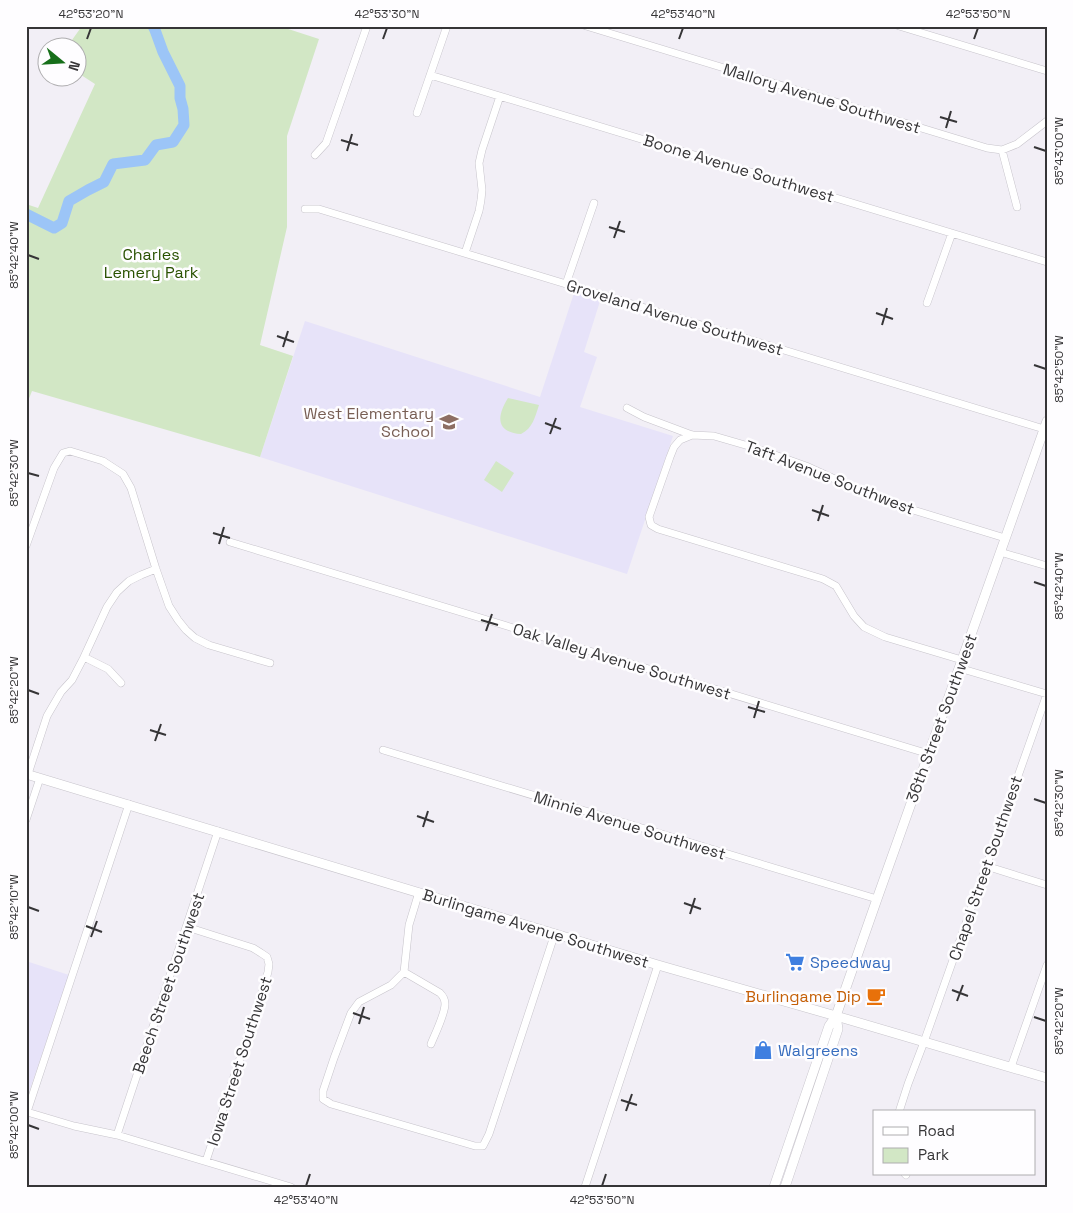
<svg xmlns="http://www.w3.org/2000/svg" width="1073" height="1213" font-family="'Space Grotesk',sans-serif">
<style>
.education{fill:#e7e3f9}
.green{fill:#d2e7c5}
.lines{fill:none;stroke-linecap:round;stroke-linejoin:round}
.river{stroke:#9cc5f7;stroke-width:11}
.minor-casing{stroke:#c7c4cb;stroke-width:8}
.tertiary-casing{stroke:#c7c4cb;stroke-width:10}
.minor{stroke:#fff;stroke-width:7}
.tertiary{stroke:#fff;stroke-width:9}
.ticks{fill:none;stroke:#363537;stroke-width:2}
.labels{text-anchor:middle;stroke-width:5;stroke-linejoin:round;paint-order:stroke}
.street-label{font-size:16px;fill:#363537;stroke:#fefdff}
.park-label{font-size:16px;fill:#295100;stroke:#fefdff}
.education-label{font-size:16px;fill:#785e54;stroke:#fefdff;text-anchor:end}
.shop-label{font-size:16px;fill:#366cbe;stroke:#fefdff;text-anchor:start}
.food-label{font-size:16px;fill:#c56008;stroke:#fefdff;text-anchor:end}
.neatline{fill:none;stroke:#363537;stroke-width:2}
.ticks-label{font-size:12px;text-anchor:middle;fill:#363537}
</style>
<rect width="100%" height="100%" fill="#f2eff6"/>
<path class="education" d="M575,290L601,298L584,352L597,357L580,407L673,436L627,574L260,457L305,321L540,397Z
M26,961L69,975L26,1101Z"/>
<path class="green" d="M82,26H279L319,39L287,136V227L260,345L293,356L260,457L32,391L26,406V204L38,208L95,84L78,73V48L67,47Z
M508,398L539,405C535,417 533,428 521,434C495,432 497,416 508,398Z
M496,461L514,473L502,492L484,480Z"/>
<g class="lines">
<path class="river" d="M26,214L54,228L62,223L69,201L88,190L104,182L113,164L145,160L156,145L173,142L184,125L183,109L180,98V86L163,52L155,30L153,26"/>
<g class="minor-casing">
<path id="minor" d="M586,26L987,148L1002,150L1017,144L1047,121
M899,26L1047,71
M430,75L1047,262
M417,113L447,26
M1002,150L1017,207
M315,155L326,143L367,26
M305,209H319L1044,429
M465,253L479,211L481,200L482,190L479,163L482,150L500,96
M566,284L594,203
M927,303L952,233
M627,408L644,417L692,435L714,436L752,447L806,466L861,491L887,502L1005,538
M692,435L680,440L674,447L670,457L649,517L651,525L658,529L823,579L836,586L854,616L864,627L885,637L962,660
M230,542L929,754
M26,546L54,468L63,453L70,451L103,461L123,474L131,488L156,569L169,606L178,620L186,630L195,638L209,645L270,663
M1000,552L1047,566
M84,657L108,669L121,683
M383,750L877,899
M28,774L47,716L61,692L72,680L84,657L107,607L117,592L129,581L141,575L156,569
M26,820L40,778
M986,866L1047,885
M419,892L409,925L404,972L391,985L359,1002L351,1013L334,1058L323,1091V1099L331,1104L475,1146H483L489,1134L555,933
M187,927L253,948L261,953L267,957L269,964L268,972L264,986L206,1161
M404,972L440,993C443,996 445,999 445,1004C445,1014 435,1034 431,1044
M1011,1067L1047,965
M27,1112L74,1126L117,1135L291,1187
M899,1112L908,1084L924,1042L1047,694L959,668
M26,1115L129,804
M117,1135L218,831
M905,1174L906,1175
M585,1187L658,965"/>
</g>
<g class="tertiary-casing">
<path id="tertiary" d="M26,774L658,965L836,1016L1047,1078
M774,1187L829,1026L836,1016L877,899L1047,421
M785,1187L838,1029L836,1016"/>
</g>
<use href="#minor" class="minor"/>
<use href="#tertiary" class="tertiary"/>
</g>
<path class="ticks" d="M87,39L91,28M383,39L387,28M679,39L683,28M974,39L978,28M940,117L957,122M946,128L951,111M341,140L358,145M1034,147L1046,151M347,151L352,134M609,227L625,232M614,238L620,221M28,255L39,259M876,313L893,319M882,325L887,308M277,336L294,342M283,347L288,331M1034,365L1046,369M545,423L561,429M550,434L556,418M28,473L39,476M812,510L829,516M818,521L823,505M213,533L230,538M219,544L224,527M1034,582L1046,586M481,620L498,625M486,631L492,614M28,690L39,694M748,707L765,712M754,718L759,701M150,730L166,735M155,741L161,724M1034,799L1046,803M417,816L434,822M423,827L428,811M684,903L701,909M28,907L39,911M690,914L695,898M86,926L102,932M91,937L97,921M952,990L968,996M957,1001L963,985M353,1013L370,1019M1034,1017L1046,1021M359,1024L364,1007M621,1100L637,1105M626,1111L632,1094M28,1125L39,1129M306,1186L310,1174M602,1186L606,1174"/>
<defs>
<g id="school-bare" transform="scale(1.5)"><path d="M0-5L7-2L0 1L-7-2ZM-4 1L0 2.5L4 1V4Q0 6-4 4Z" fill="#8d6e63" stroke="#fefdff" stroke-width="2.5" paint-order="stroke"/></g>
<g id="supermarket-bare" transform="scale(1.5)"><path d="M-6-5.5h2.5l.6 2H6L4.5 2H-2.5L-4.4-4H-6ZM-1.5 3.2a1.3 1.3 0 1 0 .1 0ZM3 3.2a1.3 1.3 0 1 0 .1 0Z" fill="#3f7fe0" stroke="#fefdff" stroke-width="2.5" paint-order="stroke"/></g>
<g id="cafe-bare" transform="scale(1.5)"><path d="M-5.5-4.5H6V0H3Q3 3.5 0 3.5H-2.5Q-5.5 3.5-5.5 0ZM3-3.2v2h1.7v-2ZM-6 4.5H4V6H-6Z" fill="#e8710a" stroke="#fefdff" stroke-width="2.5" paint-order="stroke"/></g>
<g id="shop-bare" transform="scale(1.5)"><path d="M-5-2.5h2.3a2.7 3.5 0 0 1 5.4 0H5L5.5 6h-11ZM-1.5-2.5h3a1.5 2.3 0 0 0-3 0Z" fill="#3f7fe0" stroke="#fefdff" stroke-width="2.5" paint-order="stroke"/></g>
</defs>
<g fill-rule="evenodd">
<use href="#school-bare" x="449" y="422"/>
<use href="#supermarket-bare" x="795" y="962"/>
<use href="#cafe-bare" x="876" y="996"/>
<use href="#shop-bare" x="763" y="1050"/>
</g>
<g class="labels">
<g class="street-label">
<text transform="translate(822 98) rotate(17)" y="6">Mallory Avenue Southwest</text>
<text transform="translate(739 168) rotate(17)" y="6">Boone Avenue Southwest</text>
<text transform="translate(675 317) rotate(17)" y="6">Groveland Avenue Southwest</text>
<text transform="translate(830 477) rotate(21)" y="6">Taft Avenue Southwest</text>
<text transform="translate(622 661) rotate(17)" y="6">Oak Valley Avenue Southwest</text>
<text transform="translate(941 718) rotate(-70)" y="6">36th Street Southwest</text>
<text transform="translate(630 825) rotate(17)" y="6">Minnie Avenue Southwest</text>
<text transform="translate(985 868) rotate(-71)" y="6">Chapel Street Southwest</text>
<text transform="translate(536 928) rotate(17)" y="6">Burlingame Avenue Southwest</text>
<text transform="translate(168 983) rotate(-71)" y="6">Beech Street Southwest</text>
<text transform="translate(239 1061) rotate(-72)" y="6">Iowa Street Southwest</text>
</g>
<g class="park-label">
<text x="151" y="260">Charles<tspan x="151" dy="18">Lemery Park</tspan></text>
</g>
<g class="education-label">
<text x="434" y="419">West Elementary<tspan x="434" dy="18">School</tspan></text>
</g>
<g class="shop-label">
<text x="810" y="968">Speedway</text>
<text x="778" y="1056">Walgreens</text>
</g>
<g class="food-label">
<text x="861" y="1002">Burlingame Dip</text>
</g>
</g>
<rect width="1073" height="1213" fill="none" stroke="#fefdff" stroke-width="55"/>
<rect x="873" y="1110" width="162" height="65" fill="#fefdff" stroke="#aeadaf"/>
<rect x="883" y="1127" width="25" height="8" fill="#ffffff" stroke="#aeadaf"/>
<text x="918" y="1136" font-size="15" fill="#363537">Road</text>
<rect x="883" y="1148" width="25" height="15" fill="#d2e7c5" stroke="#aeadaf"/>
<text x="918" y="1160" font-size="15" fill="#363537">Park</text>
<g transform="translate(62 62) rotate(108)"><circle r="24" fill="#fefdff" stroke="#aeadaf"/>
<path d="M0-4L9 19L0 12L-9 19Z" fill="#176f1a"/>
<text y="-8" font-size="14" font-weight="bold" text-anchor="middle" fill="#363537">N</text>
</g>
<rect x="28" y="28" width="1018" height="1158" class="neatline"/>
<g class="ticks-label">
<text x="91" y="18">42°53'20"N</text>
<text x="387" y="18">42°53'30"N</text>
<text x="683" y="18">42°53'40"N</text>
<text x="978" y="18">42°53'50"N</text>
<text transform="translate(1059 151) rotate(-90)" y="4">85°43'00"W</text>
<text transform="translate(14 255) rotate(-90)" y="4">85°42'40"W</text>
<text transform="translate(1059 369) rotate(-90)" y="4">85°42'50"W</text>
<text transform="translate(14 473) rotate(-90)" y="4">85°42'30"W</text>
<text transform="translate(1059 586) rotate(-90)" y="4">85°42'40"W</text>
<text transform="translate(14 690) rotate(-90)" y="4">85°42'20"W</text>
<text transform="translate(1059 803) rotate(-90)" y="4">85°42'30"W</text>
<text transform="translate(14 907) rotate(-90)" y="4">85°42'10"W</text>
<text transform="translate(1059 1021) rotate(-90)" y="4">85°42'20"W</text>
<text transform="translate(14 1125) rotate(-90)" y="4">85°42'00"W</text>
<text x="306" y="1204">42°53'40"N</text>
<text x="602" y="1204">42°53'50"N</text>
</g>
</svg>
